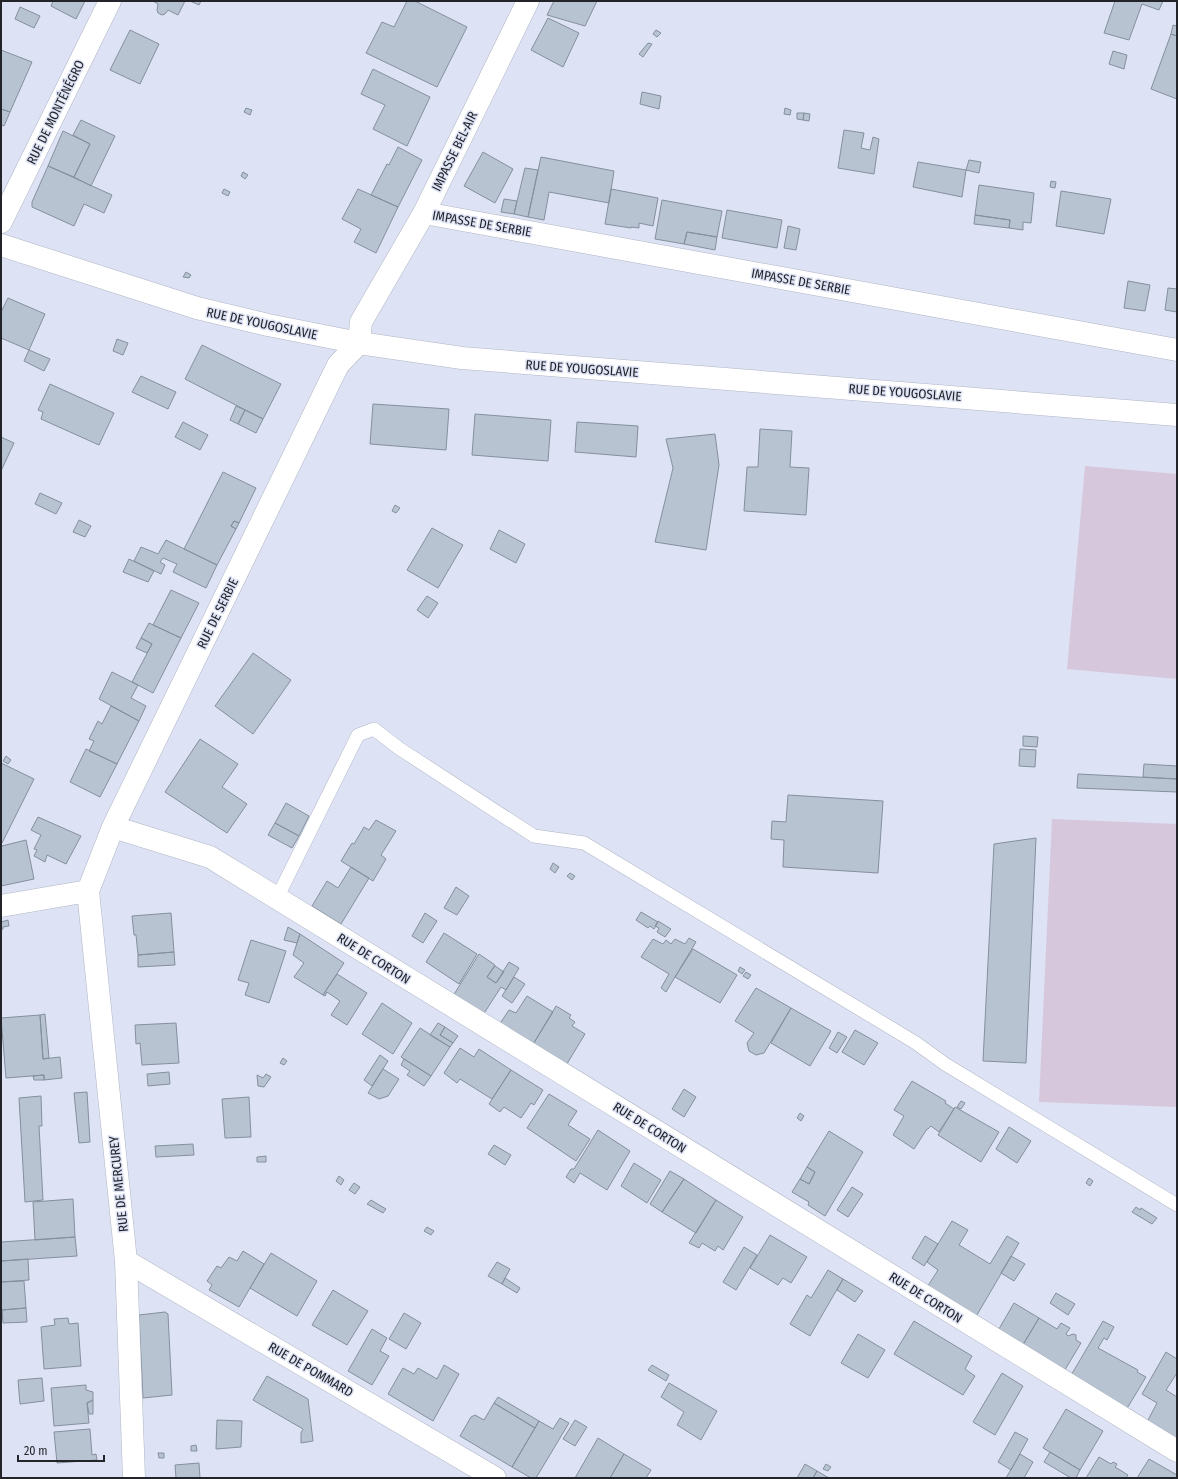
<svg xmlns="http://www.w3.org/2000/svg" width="1178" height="1479" font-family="'Fira Sans Condensed',sans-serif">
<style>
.green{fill:#d7c7dd}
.building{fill:#b7c3d1;stroke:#84909d}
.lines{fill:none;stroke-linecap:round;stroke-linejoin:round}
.service-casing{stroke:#b0b6c6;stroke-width:14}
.minor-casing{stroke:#b0b6c6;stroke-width:23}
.secondary-casing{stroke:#b0b6c6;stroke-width:23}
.service{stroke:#fff;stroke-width:13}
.minor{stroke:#fff;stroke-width:22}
.secondary{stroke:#fff;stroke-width:22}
.labels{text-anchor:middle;stroke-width:3;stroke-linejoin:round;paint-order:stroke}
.street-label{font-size:13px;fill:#22242a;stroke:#dde2f4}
</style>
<rect width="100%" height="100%" fill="#dde2f4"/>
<path class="green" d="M1085,466L1177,474V679L1067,669Z
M1052,819L1177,824V1107L1039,1102Z"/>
<path class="building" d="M53,1H85L76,19L51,6Z
M153,1H185L178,15L168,10L165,14L162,15L158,13L157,10L158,4Z
M190,1H201L199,5Z
M407,1H415L467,27L437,87L366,53L382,22L394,27Z
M554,1H597L585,26L547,15Z
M1115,1H1163L1159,10L1142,4L1129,40L1104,33Z
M20,7L40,16L34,28L15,19Z
M548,18L579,33L563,67L531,50Z
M1173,25L1177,26V36L1171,34Z
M130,30L159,44L140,84L110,70Z
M656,30L661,33L657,37L653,34Z
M1171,34L1177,36V99L1151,89Z
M648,43L652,44L643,57L639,54Z
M1,50L32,62L10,112L1,109Z
M1113,51L1127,55L1124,69L1109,64Z
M373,69L430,97L407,146L373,129L385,105L361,94Z
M642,92L661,96L659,109L640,104Z
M246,108L252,110L250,115L244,112Z
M785,108L791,110L790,115L784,114Z
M1,109L10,112L4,126L1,125Z
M797,113H804L803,120L797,119Z
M804,113L810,114L809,121L803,120Z
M81,120L115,136L91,186L74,177L90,144L73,135Z
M844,130L864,133L861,148L870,150L873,137L879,139L874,174L838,168Z
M63,131L90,144L74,177L48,166Z
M398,147L422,160L398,207L371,195L387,164L389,165Z
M483,152L513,169L495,203L464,186Z
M541,157L614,171L609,203L549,192L544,220L528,217Z
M969,160L981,162L979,173L966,170Z
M918,162L966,170L962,197L913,187Z
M48,166L112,195L104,213L84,204L74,226L32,207V202Z
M525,168L538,170L528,217L514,214Z
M243,172L248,175L245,179L241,176Z
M1051,181L1056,182L1055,188L1050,187Z
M979,185L1034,193L1031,223L1023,222V230L1009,228L1010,220L975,215Z
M224,189L230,192L228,196L222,193Z
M358,189L398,207L376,253L354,242L361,229L342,219Z
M611,189L658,198L653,226L639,223V228L631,227V228L605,224Z
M1061,191L1111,199L1104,234L1056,226Z
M504,199L517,201L514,214L501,212Z
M662,200L722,211L717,237L687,232L684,244L655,239Z
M727,210L782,220L777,248L722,238Z
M975,215L1010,220L1009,228L974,224Z
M788,226L800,229L796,250L784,248Z
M687,232L717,237L715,250L684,244Z
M186,272L191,275L189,278L183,277Z
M1128,281L1150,285L1145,311L1124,308Z
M1168,288L1177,289V312L1165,310Z
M8,298L45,314L29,350L1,338V312Z
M117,339L128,343L123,355L113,351Z
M202,345L281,384L263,419L185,379Z
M29,350L50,359L44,371L24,361Z
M141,376L176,392L168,409L132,392Z
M50,384L114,413L99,445L41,419L43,412L38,410Z
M373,404L449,409L446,450L370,444Z
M236,406L245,410L238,424L230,420Z
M245,410L263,419L256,433L238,424Z
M475,414L551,420L548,461L472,455Z
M183,422L208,435L200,450L175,437Z
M577,422L638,426L636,457L575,452Z
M760,429L792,431L790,467L809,468L806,515L744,511L747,467H758Z
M715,434L719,465L706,550L655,542L673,468L666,439Z
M1,437L14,443L1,471Z
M223,472L256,488L239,523L234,521L231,526L236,529L217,565L184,549Z
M40,493L62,503L56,514L35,504Z
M395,505L400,508L396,513L392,511Z
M79,520L91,526L85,537L73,532Z
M234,521L239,523L236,529L231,526Z
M432,528L463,545L438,588L407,570Z
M499,530L525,544L516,563L490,549Z
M166,540L217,565L206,588L173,572L177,564L163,558L160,562L165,565L161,574L134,561L141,547L158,554Z
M129,559L154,571L148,582L123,572Z
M171,590L199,603L181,638L153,625Z
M427,596L438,603L428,618L417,610Z
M149,623L181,638L153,693L132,682L152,644L141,638Z
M141,638L152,644L147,653L136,648Z
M253,653L291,680L253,734L215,706Z
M112,672L138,685L131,698L146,706L139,721L99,699Z
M111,706L139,721L117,764L89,751L94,741L89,739L98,721L102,724Z
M1023,736L1038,737L1037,747L1023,746Z
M200,739L238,764L222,787L247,804L227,833L165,792Z
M86,749L117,764L100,797L70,782Z
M1020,749L1036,750L1035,767L1019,766Z
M6,756L11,760L8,764L3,761Z
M1,763L34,779L2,843L1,842Z
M1144,764L1177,766V779L1143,777Z
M1078,774L1177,779V792L1077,788Z
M788,795L883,801L878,873L783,867L784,840L771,839L772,821L786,822Z
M286,803L309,816L299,836L275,823Z
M38,817L81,836L66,864L47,855L45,862L34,856L37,850L34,849L41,835L31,830Z
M376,820L396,831L381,855L386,859L373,881L341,861L352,843L354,844L364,827L369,830Z
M275,823L299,836L292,848L268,835Z
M1036,838L1026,1063L983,1061L994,844Z
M26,840L34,879L1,886V849L2,846Z
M553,863L559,867L555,873L550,869Z
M351,867L369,878L341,924L312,906L327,881L338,888Z
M570,873L575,876L572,880L567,876Z
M456,887L469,896L457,915L444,908Z
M641,912L658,922L654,929L650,926L648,928L636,920Z
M171,913L174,952L138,955L136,935H134L132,916Z
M425,913L437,921L423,943L412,936Z
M8,920L9,926L3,927V929L1,930V922Z
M658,921L671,929L665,937L657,932L659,928L655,926Z
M288,927L300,934L297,943L284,940Z
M444,933L477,954L459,984L426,962Z
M300,934L344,963L323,995L294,977L304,963L293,955Z
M689,938L696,942L666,992L661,988L669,974L641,957L653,939L663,944L666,940L671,944L675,939L685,944Z
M251,940L286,951L269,1003L245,995L249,983L238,980Z
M693,949L737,975L720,1003L675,977Z
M174,952L175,965L138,967V955Z
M479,954L495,965L487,977L496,983L509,962L519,968L506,990L501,987L483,1015L453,996Z
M495,966L504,972L496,983L487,977Z
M740,967L745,970L742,974L738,971Z
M746,972L751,975L748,979L743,976Z
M337,974L367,993L347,1025L331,1015L340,1001L327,992L325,996L323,995Z
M514,977L525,984L512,1003L502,996Z
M756,988L791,1008L764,1053L756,1055L749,1051L747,1043L754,1033L735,1021Z
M527,996L553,1012L532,1046L499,1025L509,1010L516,1013Z
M382,1003L412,1023L393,1054L362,1034Z
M556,1006L571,1015L569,1018L575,1022L572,1026L585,1034L565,1067L532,1046Z
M791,1008L831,1031L810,1066L771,1043Z
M45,1014L49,1058L43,1059L40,1015Z
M40,1015L43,1059L60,1057L62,1078L44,1080V1075L6,1078L1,1018Z
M176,1023L179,1063L142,1065L140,1043L136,1044L135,1025Z
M438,1023L445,1027L440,1035L453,1043L450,1047L430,1035Z
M445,1027L458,1036L453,1043L440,1035Z
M420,1028L450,1047L431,1076L401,1057Z
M855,1030L878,1043L864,1065L842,1052Z
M838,1032L847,1037L837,1053L829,1048Z
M460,1048L474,1057L479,1049L511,1070L492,1099L460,1079L457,1083L444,1073Z
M380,1055L388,1061L372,1086L364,1080Z
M283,1058L287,1061L284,1065L280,1063Z
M404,1059L431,1076L424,1086L407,1075L410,1071L401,1065Z
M383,1069L399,1079L388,1096L379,1099L368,1093Z
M511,1070L543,1090L534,1105L531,1103L521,1118L504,1107L500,1112L489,1104Z
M169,1072L170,1084L148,1086L147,1074Z
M266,1074L271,1077L264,1087L258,1086L257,1075L263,1078Z
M44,1075V1080H34L33,1076Z
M912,1081L946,1101L945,1103L954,1109L939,1132L931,1126L928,1129H927L914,1149L893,1135L904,1116L894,1110Z
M684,1089L696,1097L684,1117L672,1109Z
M87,1092L90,1142L79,1143L74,1093Z
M549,1094L577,1111L568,1125L590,1139L576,1161L527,1128Z
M41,1096L42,1126H39L43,1200L25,1202L19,1098Z
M249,1097L251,1137L225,1138L222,1099Z
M961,1101L965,1103L961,1109L957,1107Z
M955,1107L999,1132L981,1162L938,1135Z
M800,1113L804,1116L801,1121L797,1118Z
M1009,1127L1031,1141L1017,1163L996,1149Z
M598,1130L630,1151L607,1190L580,1173L574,1183L566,1177L571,1169H574Z
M829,1131L863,1152L825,1216L808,1205L809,1202L792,1192L800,1179L809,1184L815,1172L807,1167Z
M193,1144L194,1155L156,1157L155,1146Z
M494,1145L511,1155L505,1165L488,1154Z
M266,1156V1162H257V1157Z
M634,1163L661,1180L647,1203L621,1186Z
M807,1167L815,1172L809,1184L800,1179Z
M670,1171L684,1179L662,1212L650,1204Z
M339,1176L344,1180L341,1185L336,1181Z
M1089,1178L1093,1181L1090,1186L1086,1183Z
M684,1179L716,1200L696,1233L662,1212Z
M354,1183L360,1187L355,1194L349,1190Z
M852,1187L863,1194L848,1217L837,1210Z
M73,1199L75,1237L35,1240L33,1202Z
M371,1200L386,1209L383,1213L367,1204Z
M716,1200L743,1217L723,1250L718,1246L715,1251L702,1243L699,1248L689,1243Z
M1136,1207L1140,1210L1141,1208L1157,1218L1152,1224L1132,1212Z
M952,1221L968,1230L959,1245L990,1264L1007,1236L1019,1243L974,1320L924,1292L938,1270L927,1262Z
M427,1227L434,1231L431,1235L424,1231Z
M770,1235L807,1257L791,1283L783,1278L778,1285L750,1268Z
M925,1236L938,1244L924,1266L912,1258Z
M75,1237L77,1256L1,1261V1242Z
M744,1247L757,1255L736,1290L723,1282Z
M243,1251L264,1264L239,1307L209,1290L212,1285L207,1281L217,1266L221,1268L229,1257L237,1261Z
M271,1253L317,1281L297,1316L250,1288Z
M1011,1256L1025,1264L1014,1281L1001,1273Z
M28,1259L29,1280L1,1282V1261Z
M497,1262L510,1269L502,1284L488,1276Z
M828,1270L843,1279L810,1336L790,1324L807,1295L811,1298Z
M505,1278L520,1288L517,1293L502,1284Z
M843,1279L863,1291L855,1302L837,1290Z
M24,1281L26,1308L1,1310V1282Z
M333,1290L368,1311L347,1345L312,1325Z
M1056,1293L1075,1304L1068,1315L1050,1303Z
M1014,1303L1039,1318L1021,1348L996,1334Z
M26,1308L27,1322L3,1323L2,1310Z
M165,1312L168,1314L172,1395L143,1398L139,1315Z
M404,1313L421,1323L406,1349L389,1339Z
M68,1318L69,1324L78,1323L81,1366L44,1369L41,1327L55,1325L54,1319Z
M1039,1318L1057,1329L1061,1323L1070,1328L1066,1334L1068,1336L1073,1334L1076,1335V1340L1081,1343L1063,1373L1021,1348Z
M914,1321L972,1356L965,1369L975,1376L963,1395L894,1354Z
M1103,1321L1114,1327L1107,1340L1104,1338L1098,1348L1138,1370L1137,1372L1146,1377L1126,1410L1070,1377Z
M372,1329L387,1338L380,1351L389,1356L372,1385L348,1371Z
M858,1334L885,1350L868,1378L841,1363Z
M1166,1352L1177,1359V1373L1166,1390L1177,1397V1442L1147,1422L1157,1403L1142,1394Z
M444,1365L459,1374L433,1421L388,1394L403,1368L414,1374L418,1368L437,1379Z
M652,1365L669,1375L666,1381L648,1370Z
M1002,1373L1023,1386L995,1435L973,1422Z
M267,1376L308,1399L313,1441L301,1443V1433L303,1429L253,1400Z
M42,1378L44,1401L20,1404L18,1380Z
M669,1383L717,1411L701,1440L677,1425L684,1412L661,1397Z
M86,1385V1390L93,1392V1400L87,1403L89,1423L54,1426L51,1388Z
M498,1397L539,1421L535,1428L494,1403Z
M93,1400V1414H89L87,1403Z
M494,1403L535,1428L512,1467L460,1436L471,1417L475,1415L484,1420Z
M1066,1409L1103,1431L1080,1470L1043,1448Z
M560,1418L569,1423L536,1478H531L512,1467L539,1421L553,1429Z
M217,1420L242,1421L241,1447L216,1449Z
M575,1420L587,1427L575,1446L563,1439Z
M90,1429L92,1455L96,1454L97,1460L57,1463L54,1432Z
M1015,1432L1028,1439L1011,1470L998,1462Z
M598,1438L624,1454L610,1478H575Z
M196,1445L197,1451H191V1446Z
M1050,1452L1080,1470L1076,1478H1071L1044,1462Z
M158,1453H164V1458H159Z
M624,1454L651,1470L646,1478H610Z
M1020,1454L1033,1462L1024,1478H1006Z
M1099,1457L1111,1464L1113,1462L1117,1464L1115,1467L1128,1475L1126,1478H1086Z
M1149,1459L1177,1475V1478H1137Z
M199,1463L200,1478H176L175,1465Z
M805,1464L817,1471L813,1478H797Z
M826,1464L831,1467L828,1471L823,1469Z
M817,1471L829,1478H813Z"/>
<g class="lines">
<g class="service-casing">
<path id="service" d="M277,898L358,735L374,729L400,749L534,836L584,843L916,1043L945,1064L1177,1205"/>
</g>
<g class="minor-casing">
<path id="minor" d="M424,213L1177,350
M1,222L110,1
M113,827L210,857L1177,1451
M1,906L88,891
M126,1261L495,1478
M134,1478L126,1261L88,891L113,827L338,365L359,343L361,322L424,213L528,1"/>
</g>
<g class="secondary-casing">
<path id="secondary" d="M1,245L197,308L268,325L359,343L462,358L1177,415"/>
</g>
<use href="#service" class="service"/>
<use href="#minor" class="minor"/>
<use href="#secondary" class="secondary"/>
</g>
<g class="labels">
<g class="street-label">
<text transform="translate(55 112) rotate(-64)" y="5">RUE DE MONTÉNÉGRO</text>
<text transform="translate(454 151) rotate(-64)" y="5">IMPASSE BEL-AIR</text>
<text transform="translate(482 223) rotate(10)" y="5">IMPASSE DE SERBIE</text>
<text transform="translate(801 281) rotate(10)" y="5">IMPASSE DE SERBIE</text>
<text transform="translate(262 323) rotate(12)" y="5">RUE DE YOUGOSLAVIE</text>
<text transform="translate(582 368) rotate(4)" y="5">RUE DE YOUGOSLAVIE</text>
<text transform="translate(905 392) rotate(4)" y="5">RUE DE YOUGOSLAVIE</text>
<text transform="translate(217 613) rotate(-64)" y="5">RUE DE SERBIE</text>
<text transform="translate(374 958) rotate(32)" y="5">RUE DE CORTON</text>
<text transform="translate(650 1127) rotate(32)" y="5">RUE DE CORTON</text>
<text transform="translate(118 1184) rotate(-96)" y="5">RUE DE MERCUREY</text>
<text transform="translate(926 1297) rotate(32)" y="5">RUE DE CORTON</text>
<text transform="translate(311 1369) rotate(30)" y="5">RUE DE POMMARD</text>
</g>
</g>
<rect width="1178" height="1479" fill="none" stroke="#22242a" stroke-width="4"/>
<path d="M18 1455v6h86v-6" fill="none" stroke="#22242a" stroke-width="2"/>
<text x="24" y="1455" font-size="12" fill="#22242a" stroke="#dde2f4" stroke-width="3" paint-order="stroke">20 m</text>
</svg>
